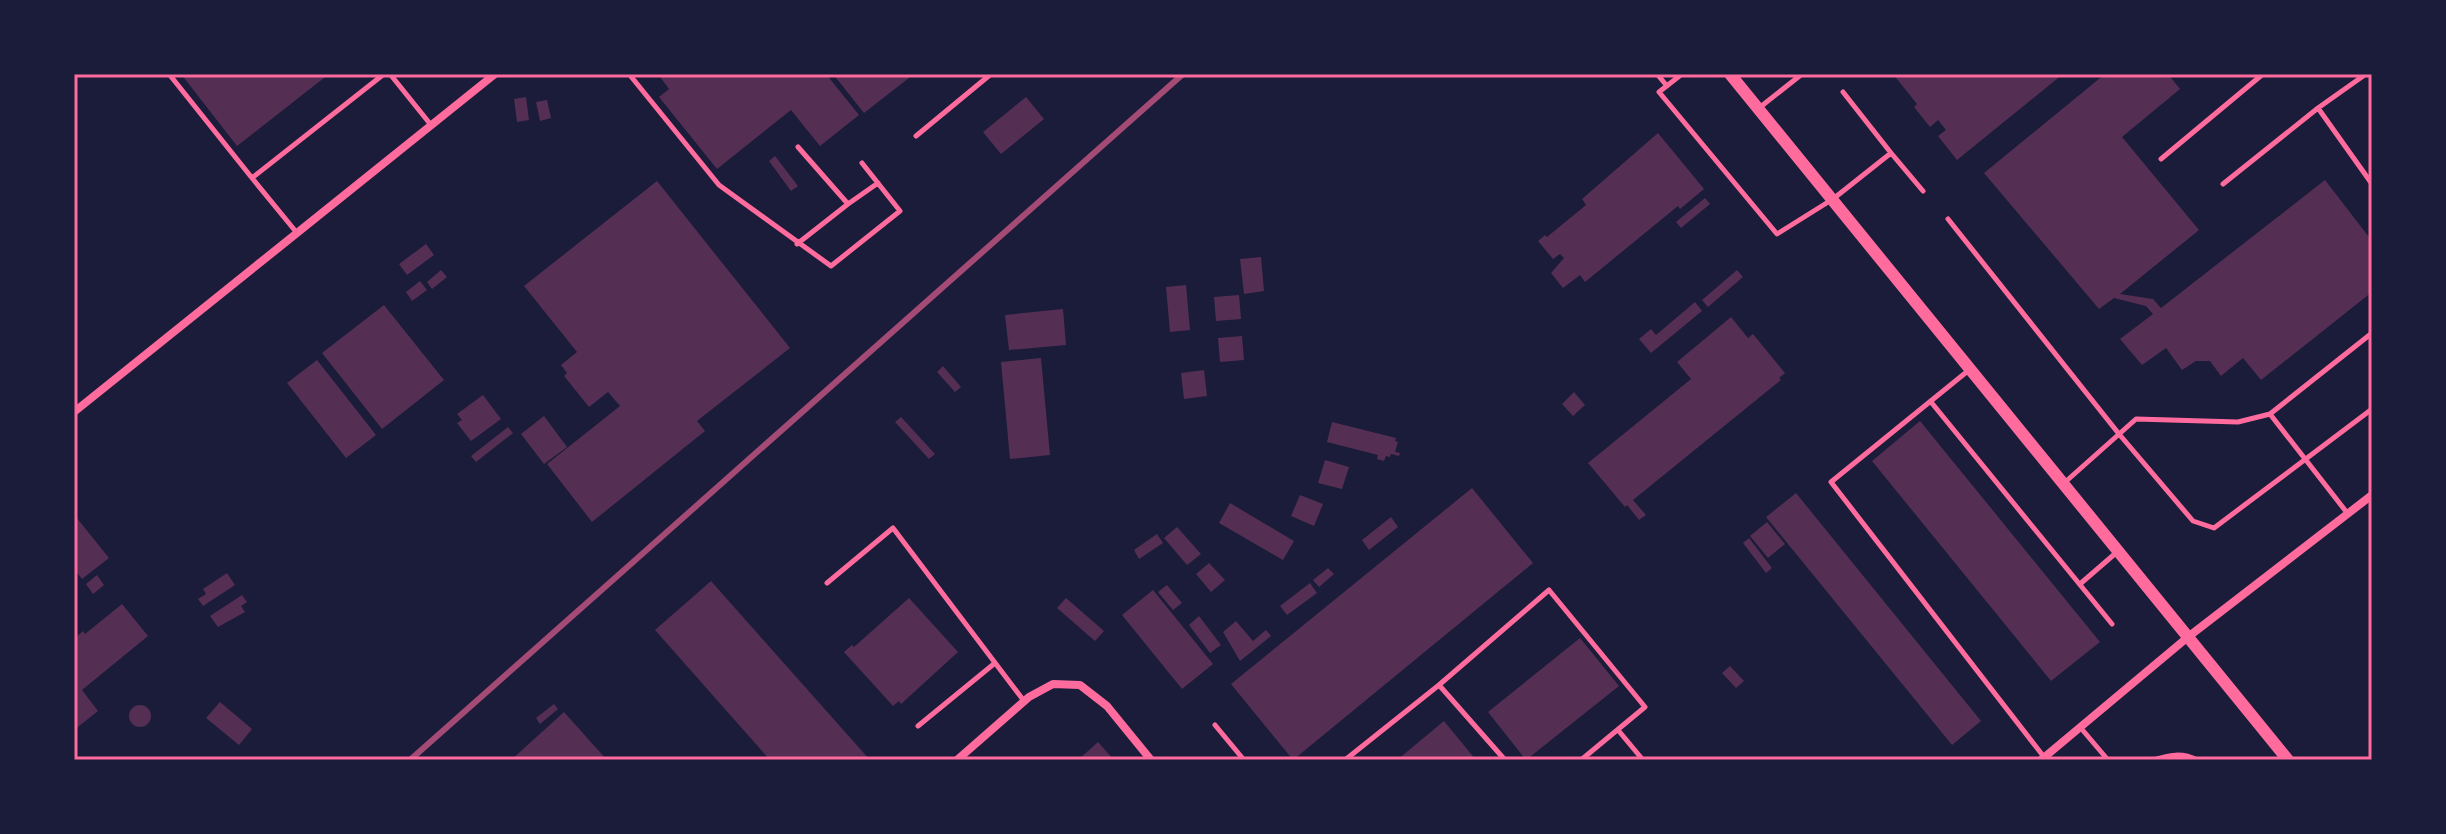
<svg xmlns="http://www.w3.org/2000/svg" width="2446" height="834" font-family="Karla,sans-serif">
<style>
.building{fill:#542f53}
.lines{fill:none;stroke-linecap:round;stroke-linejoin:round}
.service{stroke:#ff6b9d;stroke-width:5}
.minor{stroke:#ff6b9d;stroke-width:8}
.tertiary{stroke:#ff6b9d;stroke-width:12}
.rail{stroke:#a44b75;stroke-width:6}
.neatline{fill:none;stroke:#ff6b9d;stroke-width:3}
</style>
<rect width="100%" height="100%" fill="#1b1b3a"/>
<path class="building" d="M181,74H329L237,146Z
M658,74H826L859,115L820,146L791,110L717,169L659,97L669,89Z
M833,74H914L864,113Z
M1893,74H2063L1957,160L1938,136L1946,130L1938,120L1930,127L1914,107L1917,104Z
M2105,74H2168L2180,89L2122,137L2199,230L2120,294L2153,299L2161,308L2325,180L2372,241V292L2261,380L2243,358L2221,376L2210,361H2196L2182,370L2166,348L2142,365L2120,339L2153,314L2146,306L2114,298L2099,309L1984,173Z
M526,97L529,120L517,122L514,99Z
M1026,97L1044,119L1001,154L983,132Z
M547,100L551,118L540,121L536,102Z
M1658,133L1704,189L1680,209L1678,206L1585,282L1580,275L1563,288L1551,273L1564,258L1560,254L1553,259L1538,241L1545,235L1547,237L1586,205L1582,199Z
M775,156L798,186L791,191L769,161Z
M657,181L790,348L697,421L705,431L592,522L547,464L620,406L608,392L589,407L564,376L567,373L561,365L577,352L524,286Z
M1705,198L1710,204L1681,228L1676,222Z
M426,244L434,255L407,275L399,264Z
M1261,257L1264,291L1244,294L1240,259Z
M441,270L447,277L432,289L427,282Z
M1737,270L1743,277L1708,307L1702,300Z
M420,281L427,290L412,301L406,292Z
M1186,285L1190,330L1170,332L1166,287Z
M1239,295L1241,319L1216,321L1214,297Z
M1695,302L1702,311L1651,353L1639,339L1651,329L1656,335Z
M384,305L444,380L382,429L322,353Z
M1063,309L1066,345L1009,350L1005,315Z
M1731,317L1748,338L1753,334L1785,373L1779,378L1781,380L1633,500L1646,515L1639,520L1627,505L1625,507L1588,463L1691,379L1677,362Z
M1242,336L1244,360L1220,362L1218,338Z
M1041,358L1050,455L1010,459L1001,362Z
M317,360L376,435L346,458L287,383Z
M943,366L961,387L955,392L937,372Z
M1204,370L1207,396L1184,399L1181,373Z
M1574,392L1585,405L1573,416L1562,404Z
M483,395L501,419L471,441L457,423L462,420L457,414Z
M544,416L567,447L544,464L521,434Z
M901,417L935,454L929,459L895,422Z
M1920,421L2100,642L2051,681L1872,461Z
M1332,422L1396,438L1395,441L1398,442L1395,452L1400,453L1399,456L1391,454L1390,457L1386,456L1384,461L1377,459L1378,455L1327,442Z
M508,427L513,433L476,462L471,456Z
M1325,460L1349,467L1342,489L1318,483Z
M1472,488L1533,563L1293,760L1231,684Z
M1796,493L1981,721L1952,745L1766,517Z
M1300,495L1323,504L1314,526L1291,516Z
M1230,503L1294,541L1283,560L1219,523Z
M76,517L109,558L82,579L74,569V519Z
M1391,517L1398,527L1369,550L1362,540Z
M1767,522L1785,544L1768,558L1750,536Z
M1177,527L1201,554L1187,565L1164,538Z
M1157,534L1163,543L1139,559L1134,550Z
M1749,538L1772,568L1766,573L1743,543Z
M1209,563L1225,580L1211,592L1196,574Z
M1328,568L1334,574L1319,587L1313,580Z
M227,573L235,585L203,606L198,599L206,594L203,589Z
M97,575L104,585L93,594L86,584Z
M711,581L870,760H770L655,630Z
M1310,583L1317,593L1287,615L1280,606Z
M1167,585L1182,603L1173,610L1158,592Z
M1153,590L1213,664L1182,689L1122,615Z
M242,595L247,602L241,606L245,612L218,627L210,616Z
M909,598L958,652L901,704L899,701L893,706L844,652L852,645L854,647Z
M1066,598L1104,631L1095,641L1057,608Z
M122,604L148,636L82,690L98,711L74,730V639L83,631L85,634Z
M1199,616L1221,645L1210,653L1189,625Z
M1236,621L1253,641L1266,630L1271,636L1240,661L1223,632Z
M1580,638L1619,686L1526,760L1488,712Z
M1730,666L1744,681L1736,688L1722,673Z
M220,702L252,729L239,745L206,718Z
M554,704L558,709L540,724L536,718Z
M129 716a11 11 0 1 1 22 0a11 11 0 1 1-22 0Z
M564,712L607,760H511Z
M1444,721L1476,760H1397Z
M1098,742L1114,760H1078Z"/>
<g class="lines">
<path class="service" d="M169,74L252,178
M390,74L431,125
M629,74L719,185L831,266L900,211L862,163
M1657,74L1667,86
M1682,74L1659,92L1777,234L1833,199L1891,153L1923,191
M2366,74L2318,108L2372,184
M1843,92L1891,153
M1759,108L1802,74
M916,136L991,74
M2161,159L2263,74
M2223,184L2318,108
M848,204L878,183
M1948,219L2119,434L2193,521L2214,528L2372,409
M297,233L252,178L384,74
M797,244L848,204L798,147
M1969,370L1831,482L2044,757
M1931,402L2112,624
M2270,414L2372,333
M2063,484L2136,419L2238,422L2270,414L2348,514
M827,583L893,528L1024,701
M2080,584L2117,552
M1215,725L1244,760
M918,726L995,663
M2080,727L2108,760
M1618,730L1643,760
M1345,760L1439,685
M1505,760L1439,685L1549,590L1645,707L1581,760
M2153,760C2169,755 2182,752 2197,760"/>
<path class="minor" d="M74,412L495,74
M957,760L1029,697L1053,684L1080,685L1107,706L1151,760
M2041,760L2188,637L2372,495"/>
<path class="tertiary" d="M1730,74L2288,760"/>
<path class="rail" d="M410,760L1183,74"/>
</g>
<rect width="2446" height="834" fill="none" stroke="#1b1b3a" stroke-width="152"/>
<rect x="76" y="76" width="2294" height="682" class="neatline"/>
</svg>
